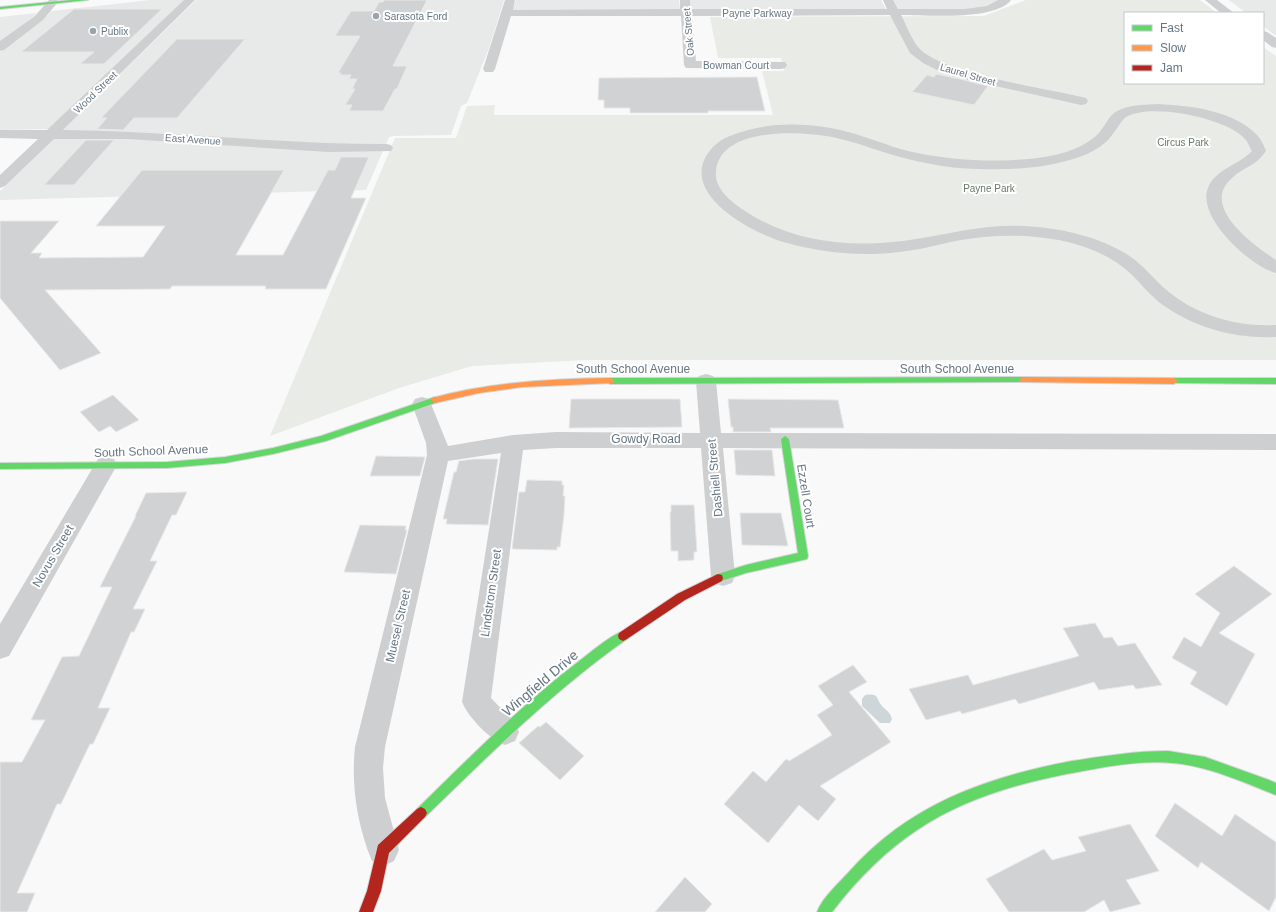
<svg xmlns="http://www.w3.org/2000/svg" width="1276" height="912" font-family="Helvetica,sans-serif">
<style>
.built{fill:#e8e9e9}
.green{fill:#e8ebe6}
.water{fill:#ced6d9}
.building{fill:#d0d2d3;stroke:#e8e8e8}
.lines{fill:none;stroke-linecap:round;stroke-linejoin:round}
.fast-casing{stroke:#d5d6d7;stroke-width:2}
.slow-casing{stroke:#d5d6d7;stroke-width:2}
.jam-casing{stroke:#d5d6d7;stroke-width:2}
.street{fill:#cecfd0;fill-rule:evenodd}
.fast{fill:#63d668;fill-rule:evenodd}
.slow{fill:#ff974d;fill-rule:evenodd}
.jam{fill:#b3261e;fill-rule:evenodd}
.poi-dot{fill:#99a4ac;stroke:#fff;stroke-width:1.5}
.labels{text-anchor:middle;stroke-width:4;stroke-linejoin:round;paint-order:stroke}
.far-street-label{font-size:10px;fill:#657683;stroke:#fff}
.far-poi-label{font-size:10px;fill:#657683;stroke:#fff;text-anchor:start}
.far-park-label{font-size:10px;fill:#687a64;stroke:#fff}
.street-label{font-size:12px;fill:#657683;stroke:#fff}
.near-street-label{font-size:14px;fill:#657683;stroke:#fff}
</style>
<rect width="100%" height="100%" fill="#f9f9f9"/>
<path class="built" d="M151,0H185L49,129L0,130V52L45,18L51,11Z
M196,0H504L489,48L467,103L461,106L451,135L394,136L389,137L386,144H331L132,132H61Z
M516,0H679L680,11H512Z
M690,0H881L887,11H692Z
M893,0H999L985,8L976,10L899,11Z
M1229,0H1276V36L1263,26V13H1246Z
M37,13L32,18L0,42V17Z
M55,138H125L383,151L366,190L0,200V191Z"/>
<path class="green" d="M1026,0H1200L1217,13H1125V83H1263V47L1276,56V360H585L472,366L399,388L270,436L395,138H456L467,106L495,105L494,115H773L762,71H784L781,58H718L710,17L984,16Z"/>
<path class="water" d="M865,695C880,693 875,698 882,706C887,711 890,712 892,719L890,723H880L862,706V699Z"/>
<path class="building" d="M384,0H427L393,66H407L397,89H395L383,111H349L352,105H345L355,89H352L357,79H349L351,75H340L341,73H338L360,36H335L351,11H374L379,2H383Z
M74,9H162L104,64H80L94,52H21Z
M177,39H245L177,118H134L123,130L97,129L107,118H101Z
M936,74L960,79L988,86L974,105L912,92L927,75L934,77Z
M757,77L765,111H708V113H630V108H604V100H598L599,78Z
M86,140H114L74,185H44Z
M341,157H369L351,198H366L326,289H265L266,286H172L170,289L45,290L101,353L60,370L0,298V221H59L31,253H42L39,258L143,257L165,226H96L142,170H284L236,255H283L328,170H335Z
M113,395L139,420L116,432L110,426L99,432L80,412Z
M571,399H680L682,427L569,428Z
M728,399L838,400L844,428H770L771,432H733V427H731Z
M734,450H772L775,476L736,475Z
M376,456L425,457L420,476H370Z
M474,459H498L488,525L446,524L447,519H443L454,472H456L459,461Z
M527,480L562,481V485H564L563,496H565L564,515L560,547H557V550L512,549L519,492H525Z
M187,492L176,515H172L150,561H157L133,609H145L134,632H131L98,708H110L93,744H90L61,804H57L17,893H35L27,912H0V762H22L45,720H31L62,657L79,656L112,587H100L136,516H135L146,493Z
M671,505H694L697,552H694V560L678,561V551H671L670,512H671Z
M740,513H781L788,546L742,545Z
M360,525L406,526L405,530H407L396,574L344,572Z
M1234,566L1272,594L1219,633L1255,654L1227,706L1190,684L1197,672L1172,658L1184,637L1201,647L1220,613L1195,594Z
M1095,623L1104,638L1112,637L1118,646L1135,643L1162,685L1136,689L1133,685L1099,690L1094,682L1019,704L1015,699L962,714L960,711L926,720L909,689L968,675L973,685L1079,656L1063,628Z
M853,665L867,682L849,692L891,742L820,786L836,799L818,821L799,805L768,843L724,804L753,771L766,782L786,759L789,761L832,735L817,715L833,705L818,686Z
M546,722L584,756L560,780L519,743L538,726L540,727Z
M1175,803L1222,836L1235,814L1276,842V897L1269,911L1201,862L1198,868L1155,836Z
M1130,824L1159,871L1126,880L1141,904L1110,912L1104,900L1084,912H1009L986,879L1044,849L1052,860L1086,851L1078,837Z
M685,877L712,904L705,912H655Z"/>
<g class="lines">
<g class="fast-casing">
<path id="fast" d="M72,0H88L0,9V7Z
M1023,377L1026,378L1027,380L1026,382L610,384L606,381L610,378Z
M1174,378H1276V384L1171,383L1170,381L1171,379Z
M435,397L439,400L438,402L326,441L273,454L225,463L167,468L0,469V463L167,462L225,457L273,448L321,436Z
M785,436L789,439L808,556L807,559L803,560L746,573L718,582L714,581L713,578L714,575L718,574L746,565L798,553L781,439Z
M623,631L627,633L628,636L627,639C553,691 490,754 425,817L421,819L417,817L415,813L417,809C469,758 520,706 578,662C590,653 608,637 623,631Z
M1168,751L1205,757L1269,780L1276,783V795C1245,783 1215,769 1182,764C1149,759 1115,765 1083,771C972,791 902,821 832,912H817C823,897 838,884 849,872C908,805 986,777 1072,761C1104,756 1136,751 1168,751Z"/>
</g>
<g class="slow-casing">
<path id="slow" d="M1023,377L1174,378L1178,381L1174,384L1020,382L1019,380Z
M610,378L613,379L614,381L613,383L522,387L479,393L435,403L431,400L432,398C490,382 550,379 610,378Z"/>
</g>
<g class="jam-casing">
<path id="jam" d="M718,574L722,575L723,578L722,581L685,600L627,639L623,641L619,639L618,636L619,633L677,594Z
M421,807L425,809L427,813L425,817L389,853L381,891L373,912H359L367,891L378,845L417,809Z"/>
</g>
<path class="street" d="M49,0H57L58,2L43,20L4,50L0,51V41L35,16Z
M184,0H195L63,130C171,131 278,144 386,144L391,145L393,148L391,151L328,152L128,139H54L5,186L0,188V175L38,139L0,138V130H47Z
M505,0H515L513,10L680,9V0H690L691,9H887L883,0H893L898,9H965L987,6L998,0H1011C995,21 927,15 901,15C907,26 911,39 919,48C942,74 1049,89 1086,98L1088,101L1086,104L1081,105L968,80L935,69L923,63L910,53L890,15L692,16L696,61L785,62L787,65L785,68L781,69L686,68L684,65L681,16H511L495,69L493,72H485L483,69Z
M1205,0H1217L1234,13H1221Z
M1263,31L1267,32L1276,38V48L1272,47L1263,40Z
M1159,104C1191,106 1233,110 1257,135C1261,139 1264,146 1266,151C1255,167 1243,167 1231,179C1200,207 1255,246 1276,260V273C1251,267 1196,217 1208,188C1215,169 1239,165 1252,151C1251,150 1247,141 1246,140C1229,118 1150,102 1126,117C1121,121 1119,126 1115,131C1107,144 1095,151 1082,156C1050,168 1014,170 980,169C956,169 932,165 908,159C882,153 858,142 832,137C802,131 720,126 716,171C714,187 729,200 742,209C792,244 857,249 916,239C953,233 987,224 1024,226C1060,228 1098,236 1128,255C1142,264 1152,277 1164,288C1195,315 1235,327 1276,325V337C1236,339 1195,328 1163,305C1150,296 1141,283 1130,273C1109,254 1080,243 1052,239C1022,234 991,235 961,240C940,244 920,250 899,252C867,256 835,254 803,247C792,244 780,242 770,237C744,227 692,197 703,163C707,151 718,140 730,136C766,121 810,122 848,132C868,137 888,146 908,151C943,159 980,162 1016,160C1042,158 1071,155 1092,139C1101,133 1104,125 1110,117C1121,104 1143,105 1159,104Z
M706,374L713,376L716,381L721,433L1276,434V450L723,448L735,576L732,583L723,586L714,583L711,576L701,448H556L523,450L491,698L515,723L519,732L515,741L505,745C489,739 469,718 462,702L501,453L448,461L385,747L383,768L385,798L399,850L394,861L383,866L372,861C357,825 351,785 355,747L427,455L426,443L412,404L415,399L422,397L429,399L448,446L513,435L556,432L700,433L696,381L699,376Z
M106,457L114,459L117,465L9,656L0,659V624L98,459Z"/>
<use href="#fast" class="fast"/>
<use href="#slow" class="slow"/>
<use href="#jam" class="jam"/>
</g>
<g class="poi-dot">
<circle cx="376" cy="16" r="4"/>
<circle cx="93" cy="31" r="4"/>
</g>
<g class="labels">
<g class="far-street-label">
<text x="757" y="17">Payne Parkway</text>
<text transform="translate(688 32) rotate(-95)" y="4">Oak Street</text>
<text x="736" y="69">Bowman Court</text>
<text transform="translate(968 74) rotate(16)" y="4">Laurel Street</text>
<text transform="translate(95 92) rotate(-44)" y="4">Wood Street</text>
<text transform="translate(193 139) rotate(4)" y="4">East Avenue</text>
</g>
<g class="far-poi-label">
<text x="384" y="20">Sarasota Ford</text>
<text x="101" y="35">Publix</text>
</g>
<g class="far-park-label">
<text x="1183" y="146">Circus Park</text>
<text x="989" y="192">Payne Park</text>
</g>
<g class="street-label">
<text x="633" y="373">South School Avenue</text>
<text x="957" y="373">South School Avenue</text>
<text x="646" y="443">Gowdy Road</text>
<text transform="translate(151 451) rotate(-2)" y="4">South School Avenue</text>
<text transform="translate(715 478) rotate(-95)" y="4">Dashiell Street</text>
<text transform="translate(806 496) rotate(81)" y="4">Ezzell Court</text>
<text transform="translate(53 556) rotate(-60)" y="4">Novus Street</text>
<text transform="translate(491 593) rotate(-82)" y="4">Lindstrom Street</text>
<text transform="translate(398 626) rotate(-77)" y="4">Muesel Street</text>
</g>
<g class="near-street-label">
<text transform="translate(540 683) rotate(-40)" y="5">Wingfield Drive</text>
</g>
</g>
<rect x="1124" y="12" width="140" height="72" fill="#ffffff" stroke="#c1c8cd"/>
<rect x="1132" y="25" width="20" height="6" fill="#63d668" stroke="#c1c8cd"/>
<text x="1160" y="32" font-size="12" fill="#657683">Fast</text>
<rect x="1132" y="45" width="20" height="6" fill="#ff974d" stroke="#c1c8cd"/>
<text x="1160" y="52" font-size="12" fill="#657683">Slow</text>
<rect x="1132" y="65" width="20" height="6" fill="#b3261e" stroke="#c1c8cd"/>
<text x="1160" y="72" font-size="12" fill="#657683">Jam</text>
</svg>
